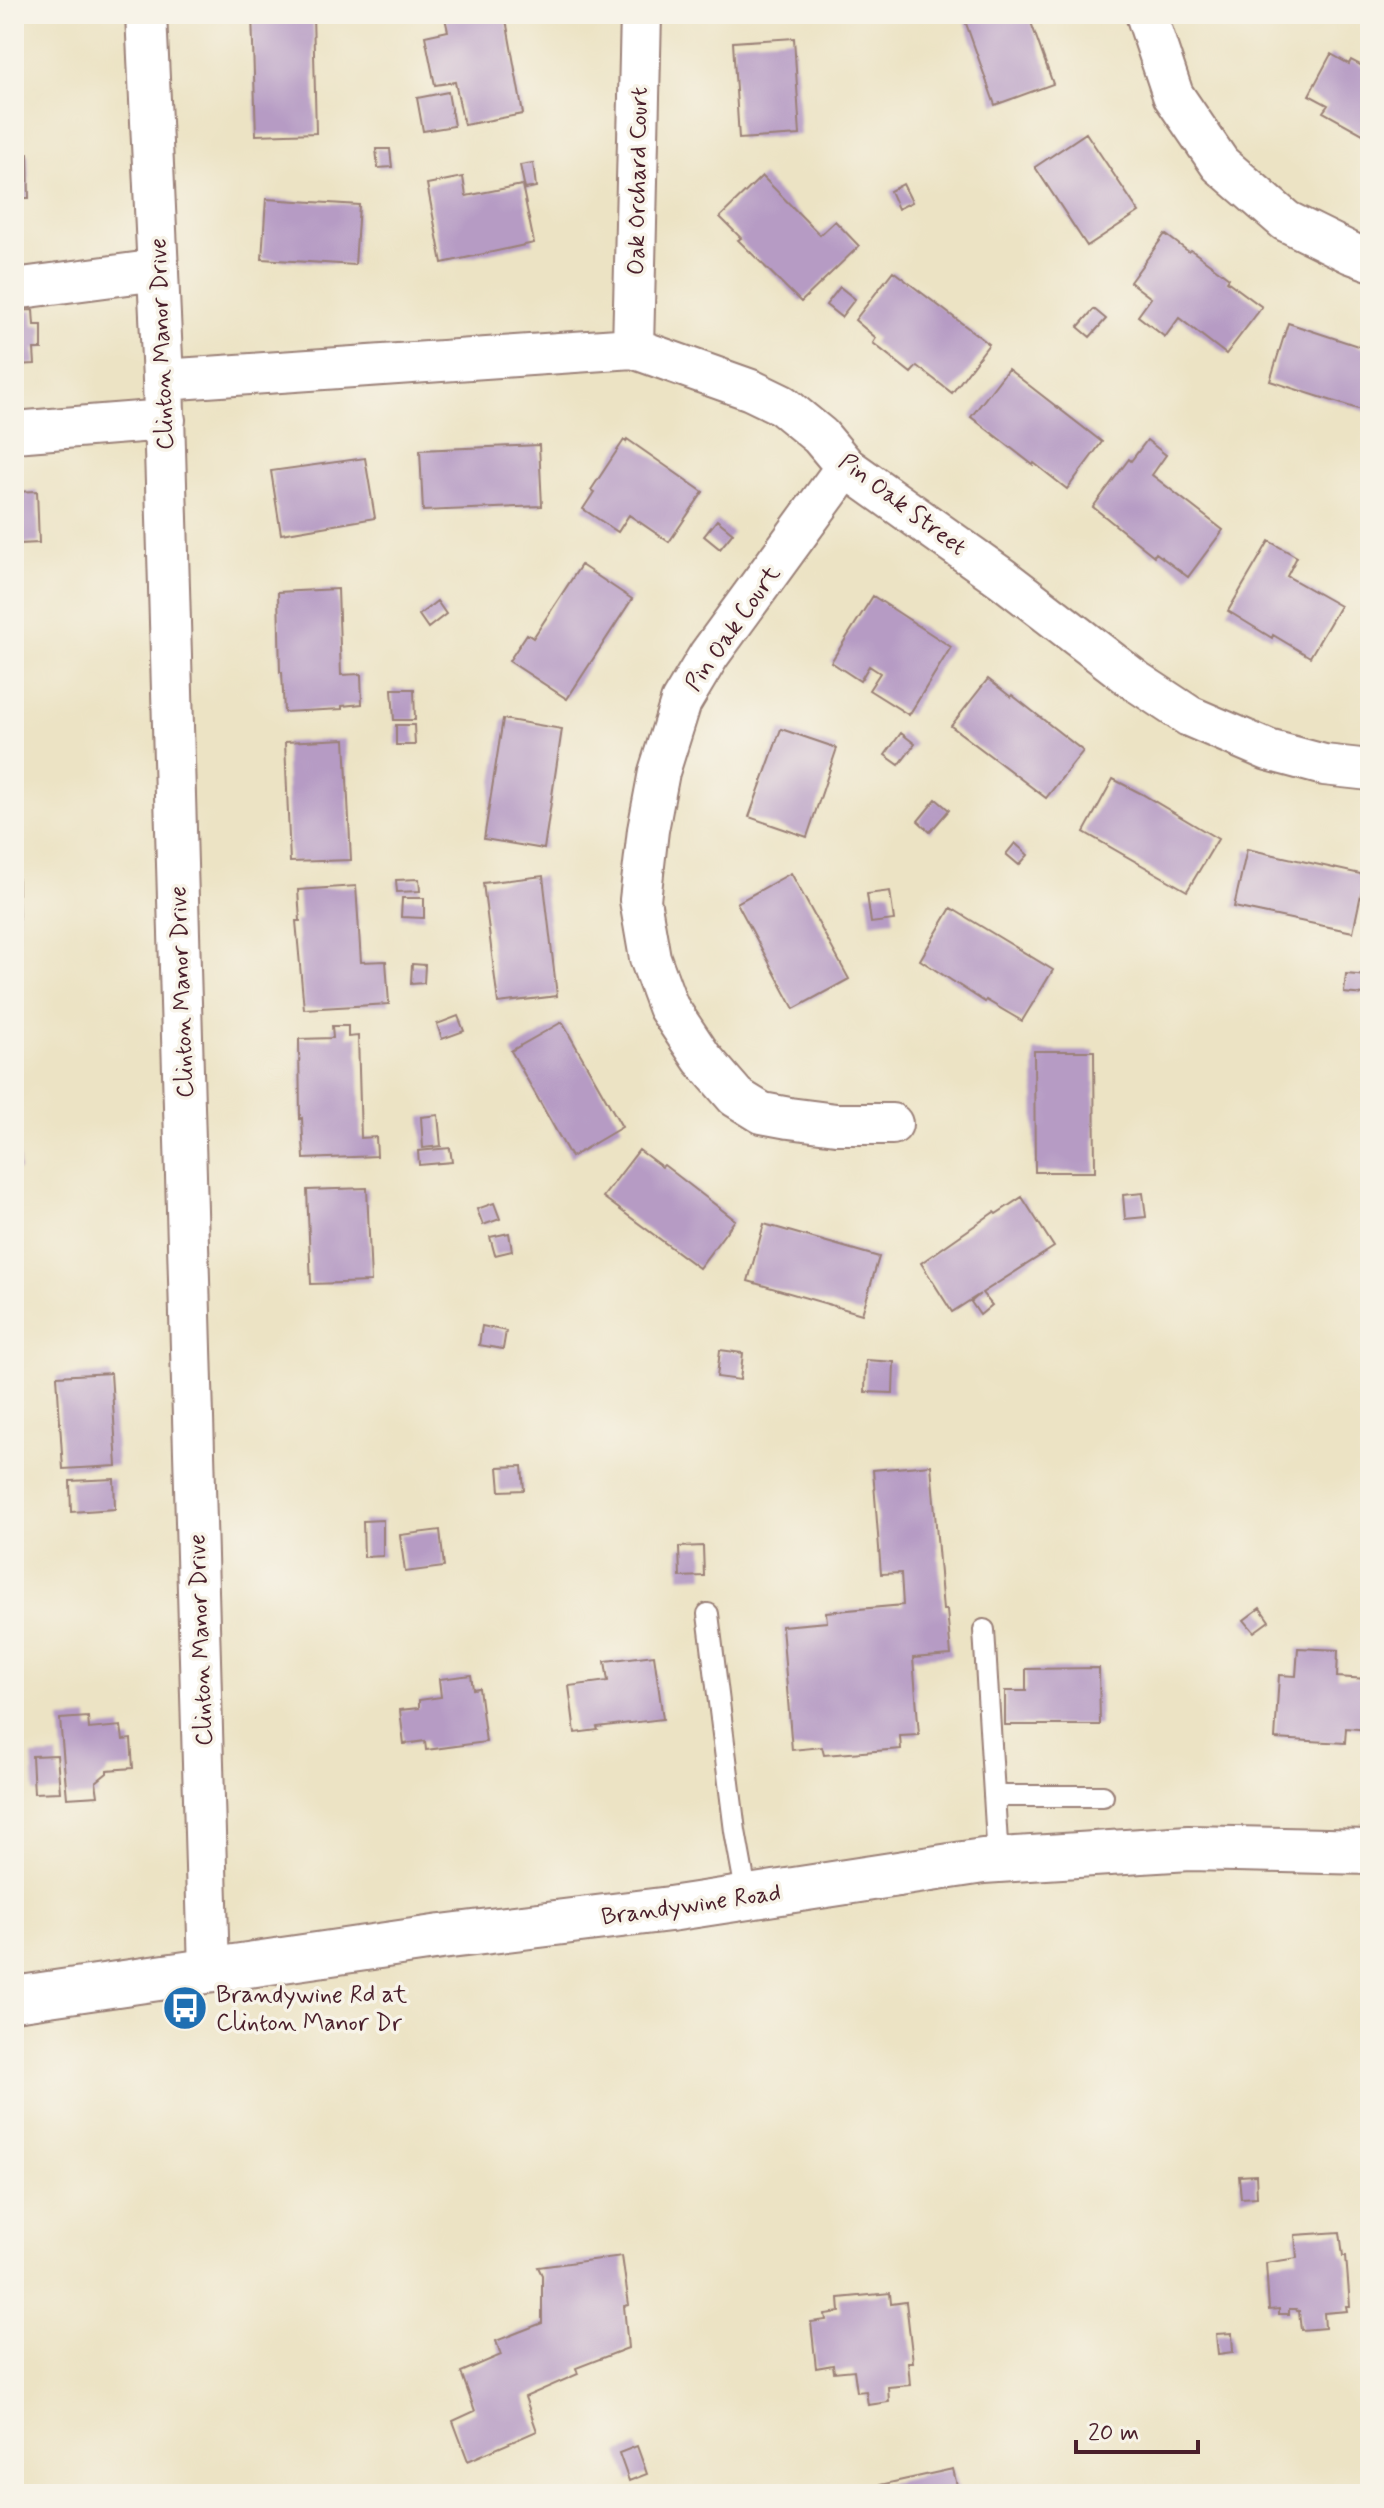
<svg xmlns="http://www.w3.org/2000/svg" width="1384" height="2508" font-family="Mynerve,sans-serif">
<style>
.building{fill:#b69bc4}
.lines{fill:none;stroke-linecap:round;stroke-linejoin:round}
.service-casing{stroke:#9b8178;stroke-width:24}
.minor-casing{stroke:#9b8178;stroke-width:44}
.secondary-casing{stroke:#9b8178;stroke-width:48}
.service{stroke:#fff;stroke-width:20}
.minor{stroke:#fff;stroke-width:40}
.secondary{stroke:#fff;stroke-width:44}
.labels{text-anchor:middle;stroke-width:7;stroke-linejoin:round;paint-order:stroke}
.street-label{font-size:24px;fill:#4a1f2b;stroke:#f7f3e8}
.poi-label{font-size:24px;fill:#4a1f2b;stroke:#f7f3e8;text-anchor:start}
</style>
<rect width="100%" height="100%" fill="#f7f3e8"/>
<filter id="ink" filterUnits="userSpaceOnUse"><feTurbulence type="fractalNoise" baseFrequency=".0125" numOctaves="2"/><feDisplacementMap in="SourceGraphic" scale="16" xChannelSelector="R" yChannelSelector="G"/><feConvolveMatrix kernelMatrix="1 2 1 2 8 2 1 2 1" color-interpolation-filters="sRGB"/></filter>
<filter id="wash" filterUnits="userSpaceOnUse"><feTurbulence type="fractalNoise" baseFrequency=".006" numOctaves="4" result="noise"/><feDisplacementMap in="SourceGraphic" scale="32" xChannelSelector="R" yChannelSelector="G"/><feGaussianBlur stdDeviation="1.8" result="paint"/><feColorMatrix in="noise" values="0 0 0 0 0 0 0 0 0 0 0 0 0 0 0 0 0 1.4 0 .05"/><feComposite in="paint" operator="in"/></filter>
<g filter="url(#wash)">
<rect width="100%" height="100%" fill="#ece3c4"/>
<g id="blocks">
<path class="building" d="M252,14H313L316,133L256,135Z
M444,14H505L523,114L464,125L455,82L435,85L425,36L448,31Z
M967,14H1028L1053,84L995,105L963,15Z
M794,38L800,135L739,139L733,42Z
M1331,54L1349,64L1351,60L1370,70V138L1323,112L1328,105L1309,95Z
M448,92L454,126L423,131L417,98Z
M1086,133L1139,212L1087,246L1035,167Z
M376,149H390L392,167L378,168Z
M28,154L29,198H18L19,232H14V155Z
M533,163L536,187L525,189L520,165Z
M762,176L820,235L835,221L859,246L801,302L738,240L741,238L720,217Z
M463,177L466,196L522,185L534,243L442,263L427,184Z
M903,184L912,202L898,209L890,191Z
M266,199L359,205L355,265L262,259Z
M1165,234L1189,252L1191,250L1229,278L1227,281L1262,307L1226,354L1179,318L1165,337L1138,316L1151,298L1130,282Z
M893,271L989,344L952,393L917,366L911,373L873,343L876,338L855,320Z
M840,287L855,299L841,317L826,305Z
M1094,309L1106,319L1090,337L1078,327Z
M33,310L34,325H42V349H34L35,364L14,365V311Z
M1288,323L1370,350V413L1270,381Z
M1008,369L1102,442L1067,489L1034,463L1033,465L971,417Z
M627,439L703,492L669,542L629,515L618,532L583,509L594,492L591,490L624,440L626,442Z
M1147,440L1166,455L1152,475L1223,530L1188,577L1156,553L1154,556L1093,507L1129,459L1131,461Z
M539,445L542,506L423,511L420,450Z
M365,458L375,518L281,534L271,471Z
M37,491L39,543L19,544V550L14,551V492Z
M717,520L733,533L720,549L704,536Z
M1269,541L1297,557L1287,576L1340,606L1310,657L1273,635L1272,638L1228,611Z
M581,565L632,599L567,699L509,661L527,634L533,638Z
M338,589L341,675L361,674L362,704L342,706V709L284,712L282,672H280L278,592Z
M873,596L951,647L909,715L869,690L880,673L869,666L860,681L831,662Z
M437,601L446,614L428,628L419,615Z
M988,679L1011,697L1012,695L1083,751L1046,798L951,726Z
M392,689H414L415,720H394Z
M503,719L562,729L544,849L484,839Z
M14,725H16L19,769L14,770Z
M396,725H414L415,745H396Z
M781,729L837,748L807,837L749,817Z
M901,733L915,744L899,765L885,755Z
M345,739L351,860L290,862L285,742Z
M1113,779L1142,794L1218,839L1187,891L1084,832Z
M936,799L949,810L930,832L918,821Z
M1015,843L1028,855L1019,865L1006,854Z
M14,848H17L19,939H14Z
M1247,849L1365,875L1353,932L1234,907Z
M791,873L849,979L794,1009L737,903Z
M543,876L557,996L498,1003L483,883Z
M419,879L420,891L397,892L396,880Z
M356,886L361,962L386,961L389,1004L304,1009L296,921H300L298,890Z
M890,891L894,920L871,923L867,894Z
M402,898H424V918L401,917Z
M951,908L1053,970L1022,1021L986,1000L985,1002L920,960Z
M412,964L425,965L424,983L411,984Z
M1346,974L1367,976L1364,995L1344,993Z
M458,1016L464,1031L442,1039L437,1024Z
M562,1022L622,1127L571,1157L511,1051Z
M332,1026H348V1037L358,1036L361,1138L376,1137L377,1156L304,1159L302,1118L300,1119L299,1039L333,1038Z
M1034,1051H1094L1095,1172H1035Z
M14,1099H16L20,1170L14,1171Z
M438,1115L441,1146L423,1148L421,1117Z
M450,1148L452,1162L419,1165L418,1151Z
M639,1150L662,1167L664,1165L735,1220L699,1268L603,1197Z
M367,1188L371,1282L311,1284L307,1190Z
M1143,1193L1146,1217L1125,1219L1123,1195Z
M1022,1197L1054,1247L982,1293L992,1305L980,1315L971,1302L980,1294L952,1312L921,1263L994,1212L996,1214Z
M494,1203L500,1219L483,1225L477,1209Z
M764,1224L879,1257L862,1314L748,1281Z
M509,1233L512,1251L495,1255L490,1237Z
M482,1326L506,1331L503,1349L479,1345Z
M720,1350L743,1353L740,1380L717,1377Z
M866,1360L894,1362L893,1393L865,1392Z
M111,1373L117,1466L63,1469L57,1376Z
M931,1465L943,1610H947L951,1655L913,1658L919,1735L900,1736L901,1749L824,1755L822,1747L792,1750L782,1626L827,1622L826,1612L903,1605L901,1573L881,1574L873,1470Z
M522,1466L524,1490L500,1491L498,1467Z
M114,1479L115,1509L71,1512L70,1481Z
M383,1520V1556L364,1557L363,1521Z
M440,1530L444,1567L405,1572L400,1535Z
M703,1546L704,1576L680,1577L679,1547Z
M1260,1608L1269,1621L1254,1632L1244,1620Z
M1298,1648L1338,1650L1337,1677L1367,1679L1366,1681L1370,1682V1730L1346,1728L1345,1743L1275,1739L1279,1675L1296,1676Z
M654,1655L663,1719L597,1727L598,1730L575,1733L569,1686L608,1681L605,1661Z
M1099,1668L1100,1725H1005V1691H1026V1669Z
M471,1675L473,1689L479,1688L486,1742L426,1750L425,1741L404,1744L400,1710L419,1708V1700L441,1697L439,1679Z
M88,1717L89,1729L121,1726L123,1740L131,1739L133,1768L107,1770V1773L96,1782L98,1796L67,1798L60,1719Z
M57,1755L60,1792L34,1793L32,1756Z
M1256,2175L1257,2197L1241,2198L1239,2176Z
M1340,2232L1343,2256H1346L1350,2306H1346L1347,2311L1324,2313L1325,2328L1301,2330L1299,2311H1297L1296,2309H1289V2314H1279V2309L1269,2310L1266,2263L1297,2258L1295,2235Z
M622,2256L629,2305L624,2306L628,2348L576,2368L578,2374L525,2397L537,2431L468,2461L453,2421L475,2411L461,2372L501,2355L496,2341L542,2323V2275L538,2267Z
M890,2293L891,2304L906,2302L913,2362H908L910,2385L888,2387L889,2402L868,2405L866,2391L857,2392L854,2370L834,2372L833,2365L816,2368L811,2322L826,2320L825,2314L840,2312L839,2298Z
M1232,2333L1233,2352L1218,2354L1216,2334Z
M637,2446L647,2474L629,2481L619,2453Z
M953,2469L959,2494H882L880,2485Z"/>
</g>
</g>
<g filter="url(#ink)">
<use href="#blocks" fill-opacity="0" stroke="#9b8178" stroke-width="2"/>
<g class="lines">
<g class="service-casing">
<path id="service" d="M708,1614L735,1831L747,1897
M984,1630L998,1860
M994,1796H1103"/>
</g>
<g class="minor-casing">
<path id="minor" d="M146,14L163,380L209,1971
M1146,14L1173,95L1220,164L1286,221L1351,253L1370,260
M14,289L158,270
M633,348L641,14
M163,380L633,348L751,390L782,405L820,436L846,467L1002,578L1136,681L1189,716L1268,750L1324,765L1370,770
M14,432L165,420
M846,467L709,655L681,702L659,772L648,830L640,900L650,958L668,1007L702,1058L736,1097L762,1113L789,1118L836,1124H892"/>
</g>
<g class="secondary-casing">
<path id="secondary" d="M14,1999L441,1937L670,1909L983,1861L1189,1848L1370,1852"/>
</g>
<use href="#service" class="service"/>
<use href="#minor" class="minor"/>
<use href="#secondary" class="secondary"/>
</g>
</g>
<defs>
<g id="bus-disc" transform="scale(2.3)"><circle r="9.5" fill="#1f6fb2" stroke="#f7f3e8"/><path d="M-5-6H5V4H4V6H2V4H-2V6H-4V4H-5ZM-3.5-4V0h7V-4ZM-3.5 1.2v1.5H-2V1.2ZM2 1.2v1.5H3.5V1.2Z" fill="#fff"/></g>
</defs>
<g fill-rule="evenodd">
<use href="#bus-disc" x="185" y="2008"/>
</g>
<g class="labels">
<g class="street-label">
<text transform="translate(637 181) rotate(-89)" y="8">Oak Orchard Court</text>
<text transform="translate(161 344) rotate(-92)" y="8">Clinton Manor Drive</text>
<text transform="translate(903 504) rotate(37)" y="8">Pin Oak Street</text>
<text transform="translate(732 628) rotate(-55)" y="8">Pin Oak Court</text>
<text transform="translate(181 992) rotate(-92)" y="8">Clinton Manor Drive</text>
<text transform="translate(200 1640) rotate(-92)" y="8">Clinton Manor Drive</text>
<text transform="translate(691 1904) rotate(-8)" y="8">Brandywine Road</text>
</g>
<g class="poi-label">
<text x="216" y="2002">Brandywine Rd at<tspan x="216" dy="28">Clinton Manor Dr</tspan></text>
</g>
</g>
<rect width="1384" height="2508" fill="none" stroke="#f7f3e8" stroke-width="48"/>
<path d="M1076 2440v12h122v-12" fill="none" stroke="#4a1f2b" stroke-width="4"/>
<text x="1088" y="2440" font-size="24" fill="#4a1f2b" stroke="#f7f3e8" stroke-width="6" paint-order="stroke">20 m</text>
</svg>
